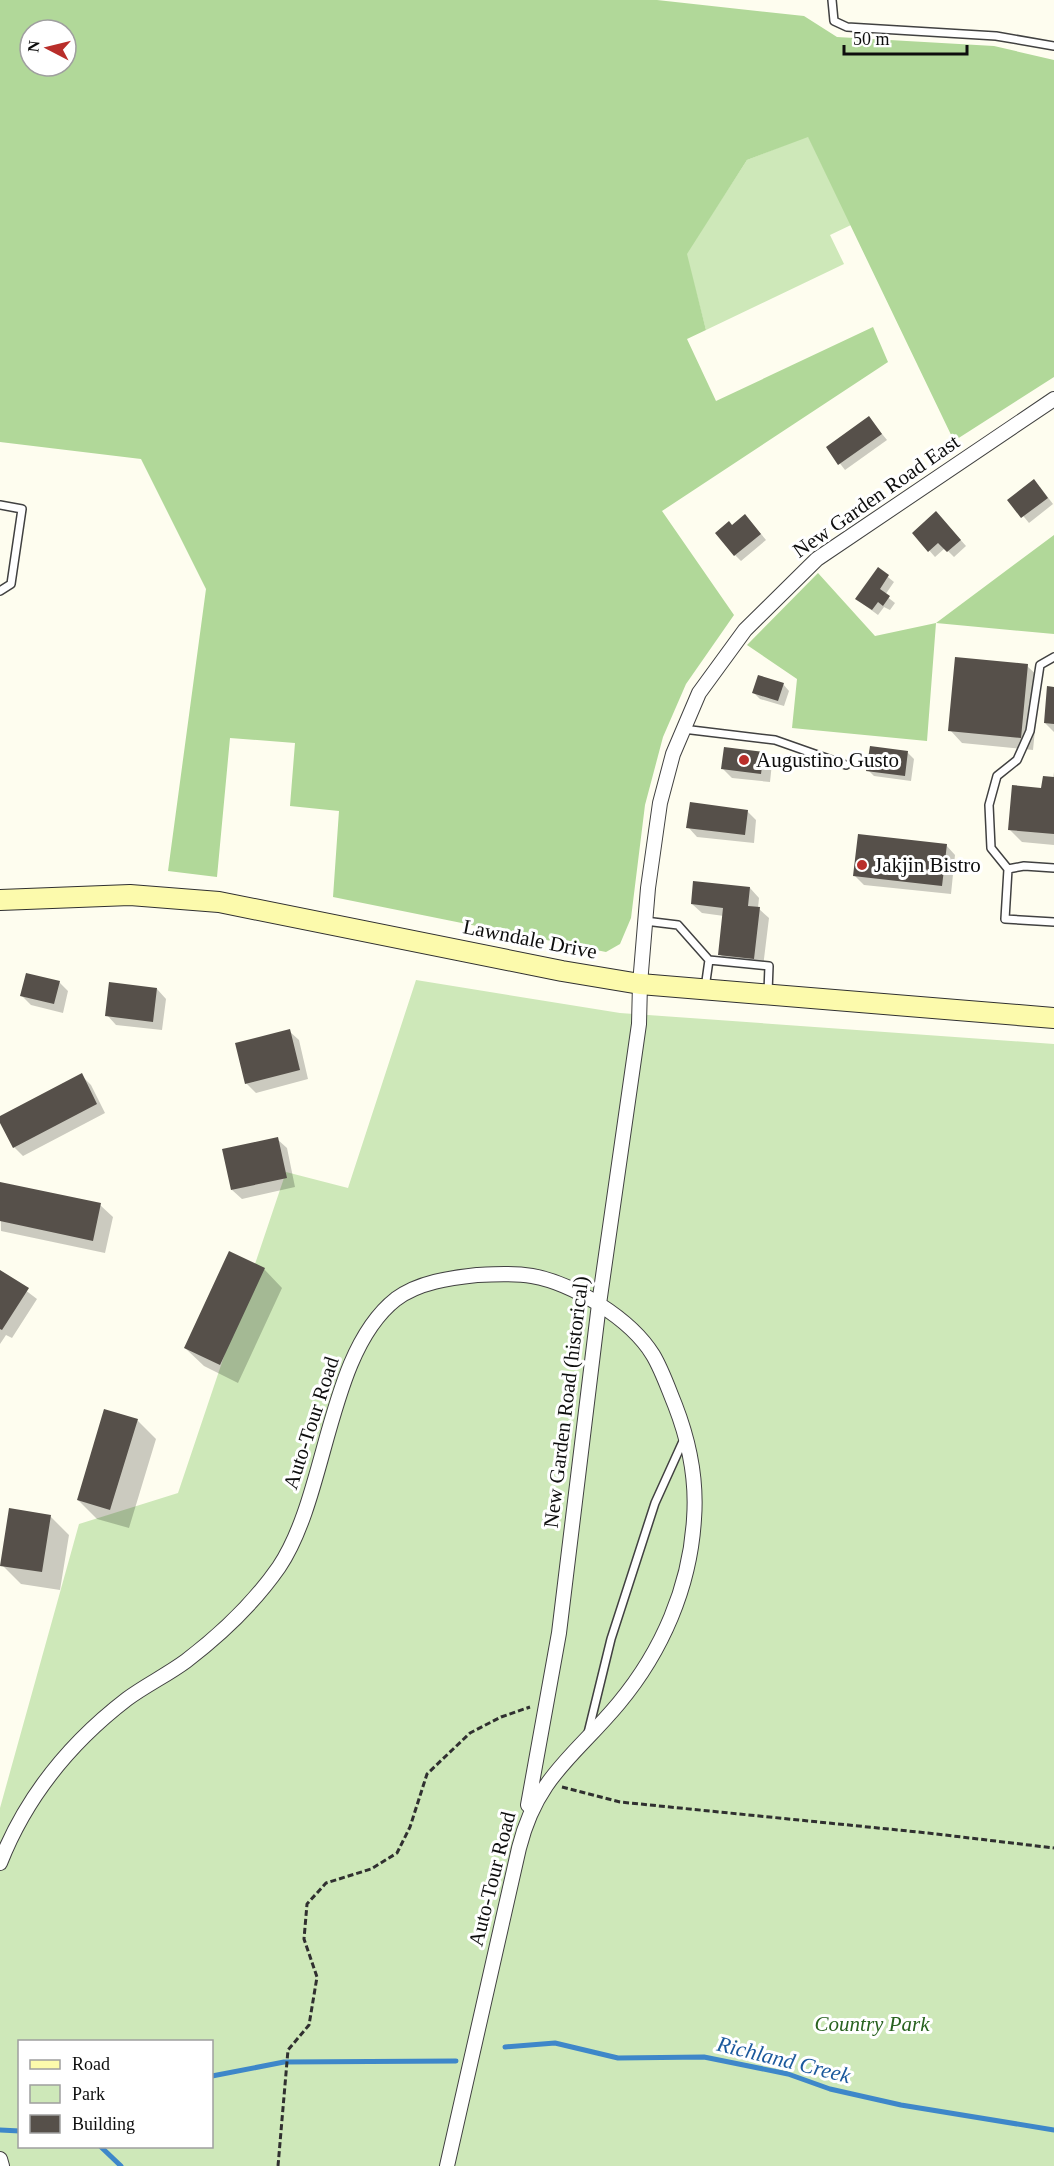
<svg xmlns="http://www.w3.org/2000/svg" width="1054" height="2166" font-family="'Times New Roman',serif">
<style>
.green{fill:#cee8b9;fill-rule:evenodd}
.forest{fill:#b1d899;fill-rule:evenodd}
.shadow{fill:#0003}
.lines{fill:none;stroke-linecap:round;stroke-linejoin:round}
.stream{stroke:#3e87c9;stroke-width:5}
.building{fill:#56504a}
.lane-casing{stroke:#414141;stroke-width:10}
.street-casing{stroke:#414141;stroke-width:16}
.secondary-casing{stroke:#303030;stroke-width:22}
.path{stroke:#303030;stroke-width:3;stroke-dasharray:6 3;stroke-linecap:butt}
.lane{stroke:#fff;stroke-width:7}
.street{stroke:#fff;stroke-width:14}
.secondary{stroke:#fcfaac;stroke-width:20}
.poi-dot{fill:#b92e2a;stroke:#fff;stroke-width:2}
.labels{text-anchor:middle;stroke-width:6;stroke-linejoin:round;paint-order:stroke}
.street-label{font-size:21px;fill:#0e0e0e;stroke:#fff}
.poi-label{font-size:21px;fill:#0e0e0e;stroke:#fff;text-anchor:start}
.park-label{font-size:21px;font-style:italic;fill:#296320;stroke:#fff}
.water-label{font-size:22px;font-style:italic;fill:#1b599c;stroke:#fff}
</style>
<rect width="100%" height="100%" fill="#fefdef"/>
<path class="green" d="M808,136L851,225L830,235L844,264L706,330L686,254L747,160Z
M416,980L620,1013L1054,1044V2166H0V1808L79,1524L178,1493L286,1172L348,1188ZM20,2042H212V2146H20Z"/>
<path class="forest" d="M0,0H657L804,16L837,37L994,46L1054,60V377L954,441L808,137L747,160L687,254L706,330L687,339L716,401L873,327L888,362L662,511L734,615L686,684L663,737L645,805L631,918L620,944L606,952L333,897L339,811L290,806L295,743L230,738L217,877L168,871L206,589L141,459L0,442ZM30,30H66V66H30Z
M1054,535V634L936,623L927,741L792,728L797,679L747,645L818,573L875,636L936,623Z"/>
<path class="shadow" d="M869,418L887,440L845,470L828,448Z
M1040,487L1053,504L1029,523L1010,500Z
M942,519L966,546L954,557L945,548L935,557L914,533Z
M751,522L766,540L741,561L735,555L733,527Z
M878,569L894,582L885,595L895,603L890,610L884,607L878,615L863,604Z
M1027,666L1040,678L1033,750L962,743L950,730Z
M783,684L789,691L784,706L760,699L754,693Z
M1054,688V732L1045,723Z
M763,753L772,763L770,782L732,778L722,768Z
M908,753L914,759L911,781L874,776L868,770Z
M1054,772V845L1022,842L1009,829L1053,779Z
M747,811L756,820L754,843L697,837L688,827Z
M946,845L955,855L951,894L864,885L855,876Z
M750,888L759,898L758,908L769,918L763,967L729,964L720,954L724,916L702,913L692,904Z
M59,982L68,991L63,1013L31,1005L22,996Z
M157,989L166,999L162,1030L116,1025L107,1015Z
M289,1031L299,1040L308,1079L256,1093L246,1083Z
M81,1075L91,1085L105,1113L23,1156L14,1147L0,1117Z
M277,1139L287,1148L295,1187L242,1199L232,1190Z
M0,1183L100,1205L113,1217L105,1253L1,1231Z
M264,1269L282,1288L238,1383L204,1366L185,1348Z
M0,1271L37,1299L12,1338L6,1335L0,1344Z
M137,1420L156,1439L129,1528L97,1519L78,1500Z
M50,1516L69,1535L60,1590L21,1584L2,1565Z"/>
<g class="lines">
<path class="stream" d="M505,2047L555,2043L618,2058L704,2057L788,2074L830,2089L901,2105L1054,2130
M212,2076L284,2062L456,2061
M0,2130L20,2131
M100,2146L121,2166"/>
</g>
<path class="building" d="M869,416L882,434L838,465L826,447Z
M1034,479L1048,498L1021,518L1007,500Z
M936,511L961,540L947,552L938,543L928,552L912,533Z
M745,514L761,534L734,556L715,533L729,521L732,525Z
M878,567L889,575L880,589L890,596L883,606L878,602L872,610L855,599Z
M955,657L1028,664L1021,738L948,731Z
M758,675L784,683L778,701L752,693Z
M1047,686L1054,687V724L1044,723Z
M870,746L908,751L905,776L866,771Z
M724,747L764,752L761,774L721,769Z
M1043,776L1054,777V834L1008,830L1012,785L1041,788Z
M690,802L748,810L745,835L686,828Z
M858,834L947,844L942,886L853,876Z
M693,881L750,887L748,906L760,907L754,959L718,955L723,908L691,904Z
M26,973L60,981L54,1004L20,996Z
M109,982L157,988L153,1022L105,1016Z
M290,1029L300,1070L245,1084L235,1043Z
M82,1073L97,1104L13,1148L0,1123V1116Z
M278,1137L287,1178L231,1190L222,1149Z
M0,1182L101,1203L93,1241L0,1221Z
M229,1251L265,1268L220,1365L184,1348Z
M0,1270L29,1288L2,1330L0,1329Z
M104,1409L138,1419L110,1510L77,1500Z
M9,1508L51,1515L42,1572L0,1566Z"/>
<g class="lines">
<g class="lane-casing">
<path id="lane" d="M832,0L834,21L847,27L996,36L1054,46
M0,505L22,509L11,584L0,591
M1054,657L1040,665L1030,731L1017,760L997,776L989,805L991,848L1008,869L1005,919L1054,922
M683,729L775,740L846,765
M1008,869L1024,866L1054,868
M645,921L678,925L709,960
M705,988L709,960L769,966L768,992
M588,1733L611,1639L655,1503L684,1439"/>
</g>
<g class="street-casing">
<path id="street" d="M528,1805L559,1633L599,1304L639,1024L640,984L648,888L660,803L673,754L699,693L745,630L817,559L1054,399
M0,1863C26,1797 71,1742 127,1699C146,1685 167,1675 186,1661C220,1635 254,1603 279,1567C328,1494 327,1353 396,1299C419,1282 450,1278 477,1275C496,1274 514,1273 532,1276C573,1283 631,1319 653,1355C662,1370 668,1388 675,1405C689,1441 697,1480 694,1519C690,1587 662,1651 619,1703C575,1756 537,1776 519,1848L447,2166
M0,2159L2,2166"/>
</g>
<g class="secondary-casing">
<path id="secondary" d="M0,900L130,895L219,902L562,971L640,984L1054,1018"/>
</g>
<path class="path" d="M562,1787L620,1802L928,1833L1054,1848
M278,2166L288,2050L309,2025L317,1977L304,1939L307,1904L326,1883L371,1869L397,1853L410,1827L427,1774L470,1733L501,1717L530,1707"/>
<use href="#lane" class="lane"/>
<use href="#street" class="street"/>
<use href="#secondary" class="secondary"/>
</g>
<g class="poi-dot">
<circle cx="744" cy="760" r="6"/>
<circle cx="862" cy="865" r="6"/>
</g>
<g class="labels">
<g class="street-label">
<text transform="translate(876 496) rotate(-35)" y="7">New Garden Road East</text>
<text transform="translate(530 939) rotate(11)" y="7">Lawndale Drive</text>
<text transform="translate(566 1402) rotate(-83)" y="7">New Garden Road (historical)</text>
<text transform="translate(311 1423) rotate(-72)" y="7">Auto-Tour Road</text>
<text transform="translate(492 1879) rotate(-76)" y="7">Auto-Tour Road</text>
</g>
<g class="poi-label">
<text x="756" y="767">Augustino Gusto</text>
<text x="874" y="872">Jakjin Bistro</text>
</g>
<g class="park-label">
<text x="872" y="2031">Country Park</text>
</g>
<g class="water-label">
<text transform="translate(784 2059) rotate(14)" y="8">Richland Creek</text>
</g>
</g>
<rect x="18" y="2040" width="195" height="108" fill="#ffffff" stroke="#9f9f9f" stroke-width="1.5"/>
<rect x="30" y="2060" width="30" height="9" fill="#fcfaac" stroke="#9f9f9f" stroke-width="1.5"/>
<text x="72" y="2070" font-size="18" fill="#0e0e0e">Road</text>
<rect x="30" y="2085" width="30" height="18" fill="#cee8b9" stroke="#9f9f9f" stroke-width="1.5"/>
<text x="72" y="2100" font-size="18" fill="#0e0e0e">Park</text>
<rect x="30" y="2115" width="30" height="18" fill="#56504a" stroke="#9f9f9f" stroke-width="1.5"/>
<text x="72" y="2130" font-size="18" fill="#0e0e0e">Building</text>
<g transform="translate(48 48) rotate(277)"><circle r="28" fill="#ffffff" stroke="#9f9f9f" stroke-width="1.5"/>
<path d="M0-4.5L10 22L0 15L-10 22Z" fill="#b92e2a"/>
<text y="-9" font-size="16" font-weight="bold" text-anchor="middle" fill="#0e0e0e">N</text>
</g>
<path d="M844 45v9h123v-9" fill="none" stroke="#0e0e0e" stroke-width="3"/>
<text x="853" y="45" font-size="18" fill="#0e0e0e" stroke="#ffffff" stroke-width="4.5" paint-order="stroke">50 m</text>
</svg>
